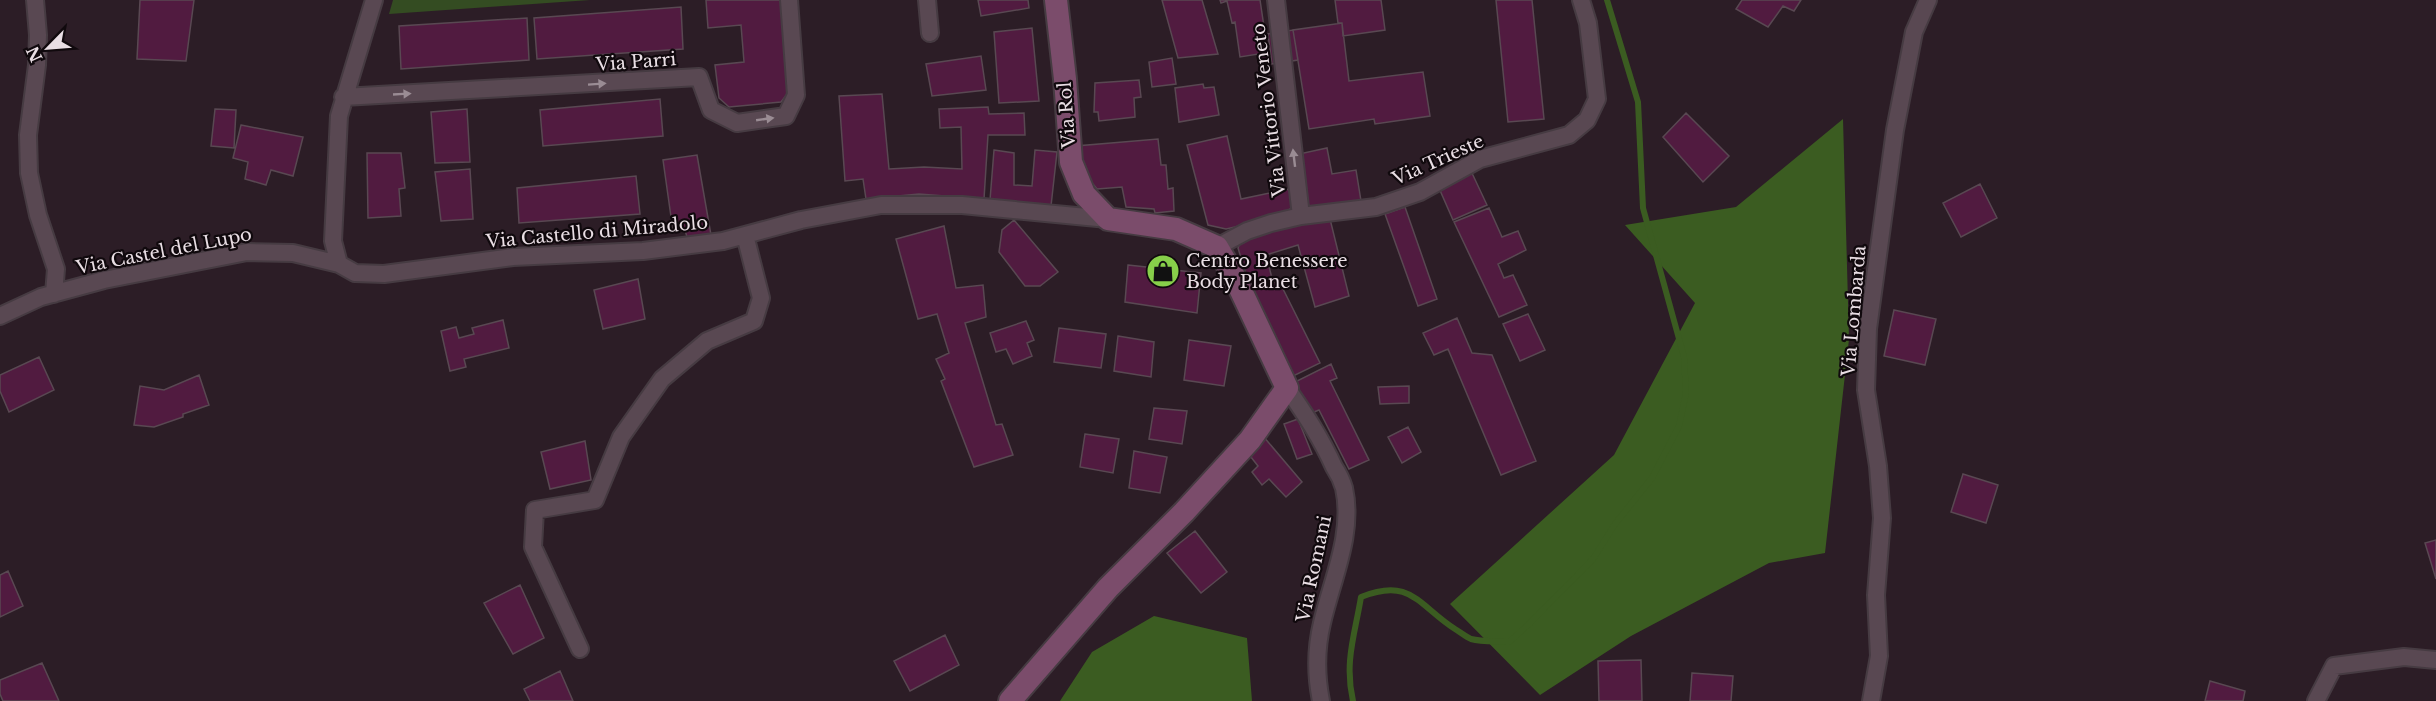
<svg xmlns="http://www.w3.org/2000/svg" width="2436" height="701" font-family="'Libre Baskerville',serif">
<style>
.green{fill:#344c22}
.forest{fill:#3b5c21}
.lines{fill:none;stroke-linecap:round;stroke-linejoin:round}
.stream{stroke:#3b5c21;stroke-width:6}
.building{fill:#511b40;stroke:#594852;stroke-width:1.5}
.street-casing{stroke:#463b42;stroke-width:20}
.secondary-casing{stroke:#463b42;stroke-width:26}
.street{stroke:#594852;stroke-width:16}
.secondary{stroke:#7b4c6b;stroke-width:22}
.oneway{fill:#9a8c94}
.labels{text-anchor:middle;stroke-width:4.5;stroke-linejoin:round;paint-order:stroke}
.street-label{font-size:18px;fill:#e9dee4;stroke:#10090d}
.poi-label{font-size:18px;fill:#e9dee4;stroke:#10090d;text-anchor:start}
</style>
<rect width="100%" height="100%" fill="#2c1d26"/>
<path class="green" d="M393,0H590L389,14Z"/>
<path class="forest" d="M1843,119L1849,339L1825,553L1769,563L1631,636L1540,695L1450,604L1614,455L1695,303L1625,225L1736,207Z
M1154,616L1247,638L1252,701H1060L1092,652Z"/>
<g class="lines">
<path class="stream" d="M1353,701C1344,662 1355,634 1361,597C1411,577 1418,605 1455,629C1460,632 1466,637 1471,639C1482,642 1497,641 1509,642L1529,624L1593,559L1615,524L1652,478L1679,426L1686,393L1684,357L1643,208L1638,102L1607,0"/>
</g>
<path class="building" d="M140,0H194L186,61L137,59Z
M706,0H782L788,93L781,102L729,107L719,98L715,65L744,62L741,25L708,28Z
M978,0H1028L1029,8L981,16Z
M1162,0H1202L1218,54L1178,58Z
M1220,0H1260L1270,67L1260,68L1258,54L1240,57L1235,22L1232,23L1227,1L1221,3Z
M1335,0H1381L1385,30L1343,36L1342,23H1338Z
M1496,0H1532L1544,119L1508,122Z
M1742,0H1801L1794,11L1783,6L1768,27L1736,9Z
M681,7L683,49L537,59L534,18Z
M527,18L529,60L401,69L399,26Z
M1342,23L1349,81L1423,72L1430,116L1375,124L1374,119L1309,129L1293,30Z
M1032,28L1039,101L999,103L994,32Z
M1293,30L1298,60L1272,64L1268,34Z
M981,56L986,90L932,96L926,64Z
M1172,58L1176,84L1152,87L1149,62Z
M1139,80L1141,97L1134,98L1135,117L1099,121L1098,112H1094L1095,83Z
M1203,84L1204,88L1214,87L1219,115L1179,122L1175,88Z
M882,94L889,169L924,167L962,169L961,127L940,128L939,109L988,107L989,114L1024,113L1025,135H988L984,199L919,194L866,199L863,179L845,181L839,96Z
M660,99L663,136L543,146L540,110Z
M215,109L236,110L234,148L211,146Z
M467,109L470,162L435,163L431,112Z
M1686,113L1729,156L1703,182L1663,137Z
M241,125L303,137L293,176L271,170L266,185L245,179L248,162L233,158Z
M1227,136L1241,199L1294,188L1296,202L1284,216L1226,229L1208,225L1187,145Z
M1158,139L1161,165H1166L1168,189L1173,188L1174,211L1155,213L1154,209L1126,207L1122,187L1097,189L1089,179L1076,146Z
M1327,148L1332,174L1356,170L1361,201L1304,211L1299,154Z
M994,150L1014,153V185L1032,186L1035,150L1057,152L1051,206L990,200Z
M367,153H401L405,188L399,189L401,216L368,218Z
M697,155L711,235L687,237L685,230L673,231L663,160Z
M470,169L473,219L441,221L435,172Z
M1471,171L1487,205L1453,220L1439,188Z
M636,176L640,214L519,223L517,188Z
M1980,184L1997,218L1961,237L1943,203Z
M1405,207L1437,299L1418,306L1385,214Z
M1489,208L1502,237L1518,231L1526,250L1498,264L1504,278L1513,275L1527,305L1499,317L1454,222Z
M1330,219L1349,296L1315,307L1298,245L1266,255L1273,282L1280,283L1320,363L1287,379L1254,300L1238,248L1241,239L1289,221Z
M1014,220L1058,272L1040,286H1025L999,252L1002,230Z
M944,226L956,288L983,285L986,317L965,323L996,425L1002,424L1013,455L974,467L941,381L945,379L936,359L949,353L937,314L918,319L896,239Z
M1128,265L1201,273L1197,313L1125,302Z
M638,279L645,319L603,329L594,290Z
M1894,310L1936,319L1925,365L1884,356Z
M1528,314L1545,350L1520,361L1503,324Z
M1457,318L1472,353L1492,355L1536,461L1501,475L1448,349L1434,355L1423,333Z
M503,320L509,348L464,359L466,367L450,371L441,331L456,327L459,338L474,334L472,328Z
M1026,321L1034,340L1027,343L1032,356L1013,364L1006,349L996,352L990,333Z
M1059,328L1106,334L1101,368L1054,362Z
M1118,336L1154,342L1151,377L1114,371Z
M1189,340L1231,346L1224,386L1184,380Z
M39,357L54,390L9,412L0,391V375Z
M1331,364L1337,378L1330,381L1369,460L1349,469L1319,410L1309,414L1291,384Z
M199,375L209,405L183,414V417L154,427L134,425L140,386L164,390Z
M1409,386V403L1380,404L1378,387Z
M1154,408L1187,411L1182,444L1149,439Z
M1298,419L1312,454L1297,459L1284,424Z
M1408,427L1421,452L1402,463L1388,437Z
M1085,434L1119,439L1113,473L1080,467Z
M1263,436L1302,482L1286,497L1269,479L1262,485L1252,472L1258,466L1247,452Z
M585,441L591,480L550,489L541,452Z
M1134,451L1167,457L1160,493L1129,488Z
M1963,474L1998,485L1986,523L1951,512Z
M1195,531L1227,572L1201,593L1167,553Z
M2436,540V579L2425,543Z
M8,571L23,606L0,617V575Z
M520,585L544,638L513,654L484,603Z
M945,635L959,665L910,691L894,661Z
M1641,660L1642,701H1599L1598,661Z
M42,663L59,701H3L0,694V680Z
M560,671L573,701H530L524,689Z
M1692,673L1733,676L1731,701H1690Z
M2210,681L2245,691L2243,701H2205Z"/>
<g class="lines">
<g class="street-casing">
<path id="street" d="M35,0L38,35L37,65L28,135L29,173L38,215L56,269L54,294
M927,0L930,33
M1276,0L1301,216
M343,97L699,77L711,110L737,123L786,116L796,95L789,0
M1217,247L1247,231L1271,223L1301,216L1376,207L1420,192L1480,159L1569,135L1587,120L1597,99L1588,23L1581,0
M339,264L333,241L339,116L374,0
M0,316L41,297L104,280L247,252L293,253L339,264L355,273L384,274L513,257L643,251L723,241L801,220L881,205H962L1108,219
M1287,388C1305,414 1321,438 1334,467C1338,473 1342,481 1344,488C1354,534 1332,579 1322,623C1316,648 1316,676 1321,701
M580,649L533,547L535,510L595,500L621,437L662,379L707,341L754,321L761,298L745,235
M1871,701L1879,656L1876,595L1882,518L1878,466L1866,390L1868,329L1895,130L1914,32L1928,0
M2316,701L2334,666L2404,657L2436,660"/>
</g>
<g class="secondary-casing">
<path id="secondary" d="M1010,701L1108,588L1184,512L1250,440L1287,388L1235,278L1217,247L1176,229L1108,219L1084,194L1071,162L1065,79L1056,0"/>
</g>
<use href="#street" class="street"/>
<use href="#secondary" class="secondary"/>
</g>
<defs><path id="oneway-solid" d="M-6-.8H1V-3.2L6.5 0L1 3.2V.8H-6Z" transform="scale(1.5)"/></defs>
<g class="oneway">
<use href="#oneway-solid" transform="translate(597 84) rotate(-4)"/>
<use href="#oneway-solid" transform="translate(402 94) rotate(-3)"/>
<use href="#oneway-solid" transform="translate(765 119) rotate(-8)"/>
<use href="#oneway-solid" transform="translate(1294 158) rotate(-97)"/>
</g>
<defs>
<g id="shop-disc" transform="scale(1.725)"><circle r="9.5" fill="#87cf4a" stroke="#10090d"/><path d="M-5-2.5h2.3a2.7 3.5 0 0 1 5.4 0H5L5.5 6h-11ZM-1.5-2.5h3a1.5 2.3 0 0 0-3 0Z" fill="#111"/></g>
</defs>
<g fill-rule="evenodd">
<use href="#shop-disc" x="1163" y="271"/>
</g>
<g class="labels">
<g class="street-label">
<text transform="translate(636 62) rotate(-4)" y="6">Via Parri</text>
<text transform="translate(1269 110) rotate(-97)" y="6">Via Vittorio Veneto</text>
<text transform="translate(1067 115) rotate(-94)" y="6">Via Rol</text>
<text transform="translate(1438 160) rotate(-24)" y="6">Via Trieste</text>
<text transform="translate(597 232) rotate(-5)" y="6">Via Castello di Miradolo</text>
<text transform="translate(164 251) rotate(-11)" y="6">Via Castel del Lupo</text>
<text transform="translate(1854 311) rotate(-85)" y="6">Via Lombarda</text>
<text transform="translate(1314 569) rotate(-78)" y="6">Via Romani</text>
</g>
<g class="poi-label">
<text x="1186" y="267">Centro Benessere<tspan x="1186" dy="21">Body Planet</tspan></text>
</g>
</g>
<g transform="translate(48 48) rotate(245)" stroke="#10090d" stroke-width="4.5" paint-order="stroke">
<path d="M0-4.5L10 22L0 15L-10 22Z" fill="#e9dee4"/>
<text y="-9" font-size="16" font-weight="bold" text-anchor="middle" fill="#e9dee4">N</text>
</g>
</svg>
